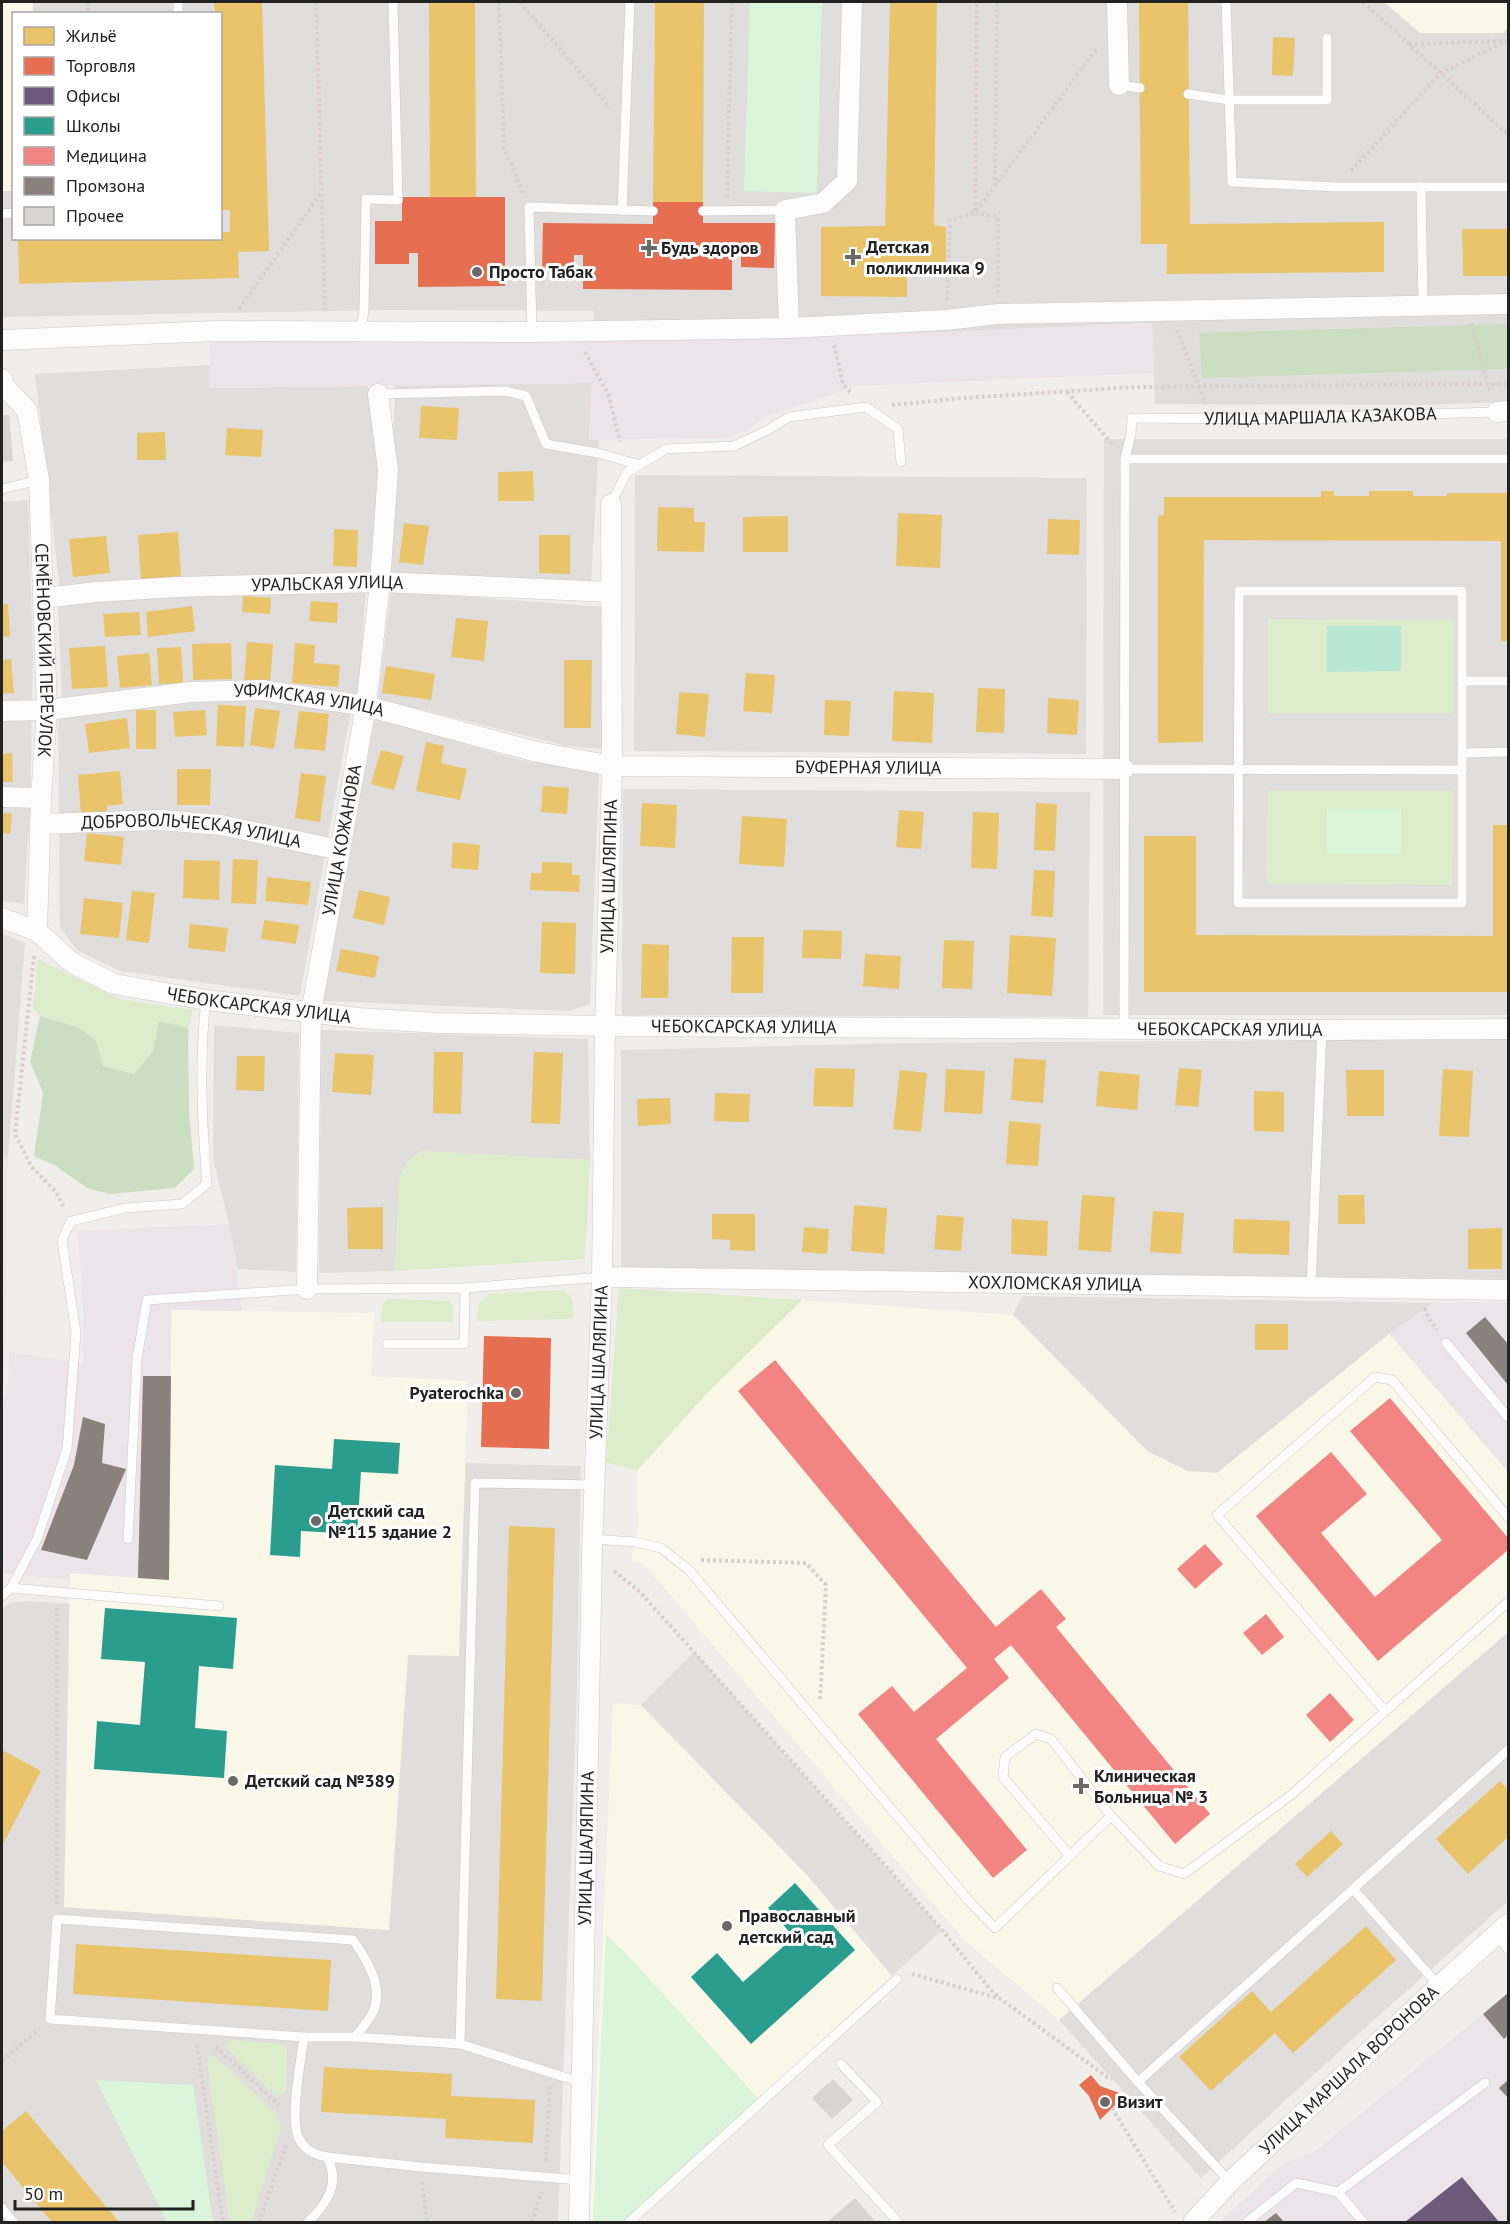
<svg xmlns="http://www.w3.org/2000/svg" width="1510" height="2224" font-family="'PT Sans',sans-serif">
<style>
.residential{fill:#dfdedc}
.industrial{fill:#ede4e9}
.education{fill:#f8f7e8}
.grass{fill:#ddeccb}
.forest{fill:#cbdec1}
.park{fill:#daf5da}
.pitch{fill:#b7e6d2}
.parking{fill:#e0dfde}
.homes{fill:#e9c46a}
.shops{fill:#e76f51}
.offices{fill:#6d597a}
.schools{fill:#2a9d8f}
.health{fill:#f28482}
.industry{fill:#8a817c}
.building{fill:#d7d4d2}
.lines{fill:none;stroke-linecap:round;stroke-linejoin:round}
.lane-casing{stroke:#c9c8c7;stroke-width:10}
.street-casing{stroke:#c9c8c7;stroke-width:21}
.path{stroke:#dccecd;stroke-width:4;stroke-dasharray:3 3;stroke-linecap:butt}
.lane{stroke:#fdfcfc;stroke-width:9}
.street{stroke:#fdfcfc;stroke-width:20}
.poi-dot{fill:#6a6968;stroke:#fff;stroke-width:2}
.labels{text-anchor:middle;stroke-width:6;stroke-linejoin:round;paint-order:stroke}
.poi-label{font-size:18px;font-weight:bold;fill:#222;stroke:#fff;text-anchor:start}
.street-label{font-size:18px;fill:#222;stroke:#fff}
</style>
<rect width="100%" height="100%" fill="#f0eeeb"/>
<path class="residential" d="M33,2H1508V402L1419,405L1155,404L1152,323L916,333L594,341V311L385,310L2,317V191H13L14,238H220V14L33,13Z
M210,365V388L368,386L382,472L369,574L60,590L35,374Z
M592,383L589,440H599L591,584L389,575L395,385Z
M1104,439H1508V1015H1103Z
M635,475L1087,478L1086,754L634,751Z
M28,500L33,653L30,808L24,904L2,901V502Z
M366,590L358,695L62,700L58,606L163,594Z
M391,591L604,607L602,749L567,746L378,699Z
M261,697L351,710L328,838L59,816L58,719L166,701Z
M375,717L520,760L599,771L590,1004L569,1011L323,1001Z
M623,789L1090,792L1088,1017L622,1015Z
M159,827L223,833L325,855L300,996L120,971L78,951L60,928L59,829Z
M2,933L25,943L8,1158L2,1153Z
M214,1025L299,1033L296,1272L237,1269L229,1224L213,1158Z
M321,1030L588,1039L590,1160L421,1151L400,1176L395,1271L319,1273Z
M1508,1039V1279L621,1269V1050L904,1043Z
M1022,1296L1433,1303L1389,1334L1217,1473L1187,1471L1147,1451L1013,1315Z
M464,1463L581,1466L577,1690L558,2222H2V1608L10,1603L28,1601L70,1604L65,1907L389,1930L408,1655H459Z
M1508,1632V1901L1358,2034L1201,2178L1059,2020Z"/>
<path class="industrial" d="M1152,323L1154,373L857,386L763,418L747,431L723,438L589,440L591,383L209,388L210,339L689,340L916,333Z
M2,1153L8,1158L4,1381L2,1391Z
M229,1224L242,1311L171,1310L169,1580H168L167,1592L2,1573V1410L8,1380L9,1352L83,1363V1311L78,1231Z
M1508,1302V1472L1389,1334L1433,1303Z
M1483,2014L1504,2039L1508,2035V2222H1219L1283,2164L1314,2152Z"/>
<path class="education" d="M2,2H33V13L14,14L13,191H2Z
M1384,2H1508V27L1503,33H1420Z
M802,1300L1013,1315L1147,1451L1187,1471L1217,1473L1389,1334L1508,1472V1632L1059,2020L964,1940L645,1565L631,1561L638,1528L637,1471L708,1392Z
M171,1310L374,1313L371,1376L468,1381L459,1656L408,1655L389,1930L64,1907L70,1573L169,1580Z
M613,1703L641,1705L808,1876L892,1976L626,2222H590Z"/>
<path class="grass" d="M1268,619L1454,620L1453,713H1268Z
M1268,791H1453L1452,885L1267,884Z
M38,959L120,999L193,1010L188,1028L159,1021L153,1051L134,1074L103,1066L80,1028L40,1016L33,1008Z
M421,1151L590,1160L585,1259L395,1271L400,1176L407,1162Z
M619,1288L802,1300L708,1392L637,1471L606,1462Z
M563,1290C575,1297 573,1306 574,1319L477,1321L478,1305L488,1294Z
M389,1299L450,1301L454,1307L453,1322H381L382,1304Z
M231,2040L282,2044L287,2048L286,2091L281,2095H275L227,2049L226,2044Z
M210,2056H215L277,2115L281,2128L251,2222H230L207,2062Z"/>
<path class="forest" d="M1508,324V369L1202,378L1199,333Z
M40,1016L80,1028L96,1041L103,1066L134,1074L153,1051L159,1021L188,1028L189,1112L194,1169L175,1188L110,1194L87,1188L56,1166L34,1156L43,1093L30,1062Z"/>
<path class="park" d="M750,2H822L817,193L744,191Z
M1327,809H1401V854H1327Z
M606,1935L625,1952L758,2098L622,2222H593Z
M96,2080L193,2085L213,2222H167Z"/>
<path class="pitch" d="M1327,626H1401V671L1327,672Z"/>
<path class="parking" d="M694,1652L942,1930L892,1976L808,1876L641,1705Z"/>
<path class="homes" d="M214,2H262L269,251L238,252L239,278L19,284L18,238H220V232H230V210H220V14H215Z
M429,2H475L476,197H430Z
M655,2H704L703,202H653Z
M890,2H937L934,225L946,227V272L907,271V297L821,296V227L885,226Z
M1139,2H1188L1190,224L1384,222V272L1167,274V244H1141Z
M1273,37L1295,38L1293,76L1272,75Z
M1462,229H1508V276H1463Z
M421,406L459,408L457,440L419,438Z
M227,428L263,430L261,457L225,455Z
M165,432L166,460H137V433Z
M533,471L534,501H498V472Z
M1321,491H1334V496H1369V491H1413V496H1447V493H1508V641H1501V541L1204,540L1203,742L1158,743V516L1164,515V497H1321Z
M658,507L694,508V522H705L704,552L657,551Z
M898,513L942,515L940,568L896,566Z
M788,516V552H743V517Z
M1048,519L1080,520L1079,555L1047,554Z
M404,523L429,526L423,565L399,562Z
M334,529L358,530L357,567L333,566Z
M178,532L181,577L141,580L138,535Z
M539,535H570V574L539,573Z
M106,536L110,573L73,577L69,539Z
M243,596L271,598L270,614L242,612Z
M311,601L338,603L337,623L309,621Z
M2,604H8L10,636L2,637Z
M192,606L195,631L148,637L146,612Z
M139,612L141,635L105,637L103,614Z
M456,618L488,621L484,661L451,657Z
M247,642L273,644L270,684L244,682Z
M231,643L232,679L193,680L192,644Z
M295,643L315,645L314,663L340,665L338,687L292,683Z
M105,646L108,687L72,689L69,648Z
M181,647L183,683L159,684L157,648Z
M149,653L152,685L120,688L117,656Z
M11,659L14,693L2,694V660Z
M564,660H592L591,728H564Z
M386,666L435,674L431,700L382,693Z
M746,673L775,675L772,713L743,711Z
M978,688L1005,689L1004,733L976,732Z
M894,691L934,693L932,743L892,741Z
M679,692L709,694L705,737L676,734Z
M1048,698L1079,700L1077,735L1047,733Z
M825,700L851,701L849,736L824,735Z
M218,705L246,706L244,747L216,746Z
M255,708L280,711L274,749L250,745Z
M136,710H156V749H136Z
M205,710L207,735L175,737L173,712Z
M299,711L329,714L325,751L294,748Z
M127,718L130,748L89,753L85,724Z
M426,742L444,746L441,763L467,769L460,800L416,791Z
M381,750L404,756L394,790L371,784Z
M12,753L13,782H2V754Z
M177,769H211L210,805H177Z
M120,771L123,804L107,806V813L81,815L78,775Z
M301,773L326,776L320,822L295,818Z
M543,786L569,788L567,814L541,812Z
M642,803L677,805L675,848L640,846Z
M1036,803L1057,804L1055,851L1034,850Z
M899,810L924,812L921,849L896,847Z
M973,812L999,813L997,869L971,868Z
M2,813L12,814L10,834L2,833Z
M742,816L787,819L784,867L739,864Z
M1493,825H1508V992H1144V836H1196V935L1493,936Z
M87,833L124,837L121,865L84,861Z
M453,842L480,845L478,870L451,868Z
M233,859L258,860L256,904L231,903Z
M184,860L220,861L219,900L183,898Z
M542,862L572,863V875H580L579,892L530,890L531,873H542Z
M1034,870L1055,871L1053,917L1031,916Z
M267,877L311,882L308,905L265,901Z
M359,890L390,897L384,925L353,918Z
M132,891L155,893L149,943L126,940Z
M84,898L123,903L119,938L80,934Z
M264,920L299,925L296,944L261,939Z
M542,922L576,923L575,974L540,973Z
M190,924L228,928L225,952L188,948Z
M803,930L842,931L841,959L802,958Z
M1010,935L1056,938L1052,996L1007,993Z
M732,937H764L763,993H731Z
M944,940L974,941L972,989L942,988Z
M642,944L669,945L668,998H641Z
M341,949L379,956L375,978L336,971Z
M865,954L901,956L899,989L863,986Z
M434,1052H463L461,1114L433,1113Z
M534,1052L563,1053L560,1124L531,1123Z
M335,1053L374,1055L371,1095L332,1092Z
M237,1056H265L264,1091L236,1090Z
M1014,1058L1046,1060L1043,1103L1011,1100Z
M815,1068L855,1069L853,1107L813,1106Z
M1179,1068L1202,1070L1198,1107L1175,1105Z
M946,1069L985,1071L982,1114L944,1112Z
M1443,1069L1473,1071L1469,1137L1439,1136Z
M900,1070L927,1073L921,1132L893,1129Z
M1346,1070H1384V1116H1347Z
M1099,1071L1140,1075L1137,1110L1096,1106Z
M1254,1091L1284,1092V1132L1254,1131Z
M715,1093L750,1094L749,1122L714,1121Z
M670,1098L671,1124L638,1126L637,1099Z
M1009,1121L1041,1124L1038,1166L1006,1164Z
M1082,1195L1115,1197L1111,1252L1078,1250Z
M1338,1195H1364L1365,1224H1338Z
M854,1205L887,1208L884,1254L851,1251Z
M383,1207V1249H348L347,1208Z
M1153,1211L1184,1213L1181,1254L1150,1252Z
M712,1214H755V1251L730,1250V1240L712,1239Z
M937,1215L964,1217L961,1251L934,1249Z
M1012,1219L1048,1221L1047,1256L1011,1254Z
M1234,1219L1290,1221L1289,1255L1233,1253Z
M804,1227L829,1229L827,1254L802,1252Z
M1502,1228V1269H1468V1229Z
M1255,1324H1288V1350H1255Z
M509,1526L555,1528L542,2001L496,1999Z
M2,1750L41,1771L2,1846Z
M1500,1781L1508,1790V1837L1468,1874L1436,1839Z
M1331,1831L1343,1844L1307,1877L1295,1864Z
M1366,1926L1396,1960L1293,2053L1275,2033L1211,2091L1179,2057L1252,1991L1271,2012Z
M76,1944L331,1960L328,2011L73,1994Z
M324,2067L452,2074L451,2096L535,2100L533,2143L445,2138L446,2119L321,2112Z
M26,2111L119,2222H52L2,2162V2131Z"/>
<path class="shops" d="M402,197H505V286L418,287V253H409V264H375V221H402Z
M653,202H703V223H775L774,268L741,267V254H732V290L583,289V255H574V269H542L543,223L653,224Z
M484,1336L551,1338L549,1449L481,1447Z
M1091,2075L1100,2086L1125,2095L1100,2120L1089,2096L1079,2085Z"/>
<path class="offices" d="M1462,2177L1499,2222H1405Z"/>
<path class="schools" d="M334,1439L400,1443L398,1474L361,1472L357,1534L301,1531L300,1557L270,1555L275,1465L332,1469Z
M105,1608L237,1618L233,1669L199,1666L195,1728L227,1731L224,1778L94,1769L97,1721L140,1725L145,1662L101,1659Z
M795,1883L855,1950L751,2044L691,1977L717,1953L743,1982L794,1937L768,1908Z"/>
<path class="health" d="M775,1360L996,1627L1041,1589L1066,1619L1056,1627L1210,1814L1175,1844L1011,1645L994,1659L1009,1678L936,1739L1027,1850L993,1878L858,1714L892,1686L914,1712L967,1668L738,1391Z
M1390,1398L1508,1538V1550L1378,1661L1256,1516L1331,1452L1367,1494L1321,1533L1375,1597L1442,1540L1350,1431Z
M1205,1544L1223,1564L1195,1589L1177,1569Z
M1266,1614L1284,1637L1262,1655L1243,1633Z
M1330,1693L1354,1720L1330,1742L1306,1715Z"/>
<path class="industry" d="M1485,1317L1508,1344V1385L1466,1333Z
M143,1376H171L169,1580L138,1578Z
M83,1417L105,1424L102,1463L126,1469L87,1560L41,1550L74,1465Z
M1508,1993V2035L1504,2039L1483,2014Z
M1508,2080V2098L1499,2088Z
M1276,2213L1284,2222H1264Z"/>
<path class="building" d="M2,415H9L13,461L2,462Z
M833,2079L853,2100L832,2119L812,2098Z
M855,2198L876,2222H827Z"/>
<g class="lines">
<g class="lane-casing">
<g id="lane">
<path d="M178,2V14"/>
<path d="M1226,2L1232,182L1336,187H1508"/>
<path d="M1119,85L1140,88"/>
<path d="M1188,94L1229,100H1327V38"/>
<path d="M1421,187L1423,307"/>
<path d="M622,211L630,2"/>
<path d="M703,211L785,210"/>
<path d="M2,214L14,213"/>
<path d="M361,330L364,310L366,199L398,200L393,2"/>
<path d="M532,332L529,207L653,211"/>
<path d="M378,394L505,391L526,396L546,444L598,453L640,465"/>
<path id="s1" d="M1125,459L1131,434L1132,418L1255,419L1497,412"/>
<path d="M2,489L39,480"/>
<path d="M611,504L627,472L666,449L734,446L768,430L789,417L866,407L898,429L901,462"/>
<path d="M1239,591H1462V903H1238Z"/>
<path d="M1462,681H1508"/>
<path d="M1462,753L1508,752"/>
<path d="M1124,769L1462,770"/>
<path d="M1124,1029L1125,459H1508"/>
<path d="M465,1288L602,1277"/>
<path d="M1311,1288L1322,1030"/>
<path d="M1446,1343L1508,1417"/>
<path d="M128,1539L137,1359L147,1300L307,1289L465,1288L464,1344H387"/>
<path d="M592,1539L635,1542L661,1548L689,1570L970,1902L995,1928L1111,1816L1159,1866L1184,1874L1291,1795L1508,1602"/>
<path d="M11,1588L219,1606"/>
<path d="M2,1596L11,1588L37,1539L67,1449L76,1333L62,1240L71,1221L125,1208L182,1204L207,1184C202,1123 199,1061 206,1000"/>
<path d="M1385,1711L1217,1515L1375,1377L1392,1380L1508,1517"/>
<path d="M1070,1856L1003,1777L1005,1757L1036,1734L1051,1739L1111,1816"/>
<path d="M1354,1890L1439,1986"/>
<path d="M1497,1934L1508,1949"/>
<path d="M1057,1988L1138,2082L1230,2182"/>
<path d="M304,2037C301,2060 290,2117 298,2136C302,2148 314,2155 327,2157"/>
<path d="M355,2037C360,2030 368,2022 372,2014C385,1989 368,1961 353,1940L57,1919L50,2019L304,2037H355L460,2044"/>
<path d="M841,2064L877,2102L828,2145L898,2222"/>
<path d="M580,2082L460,2044L475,1483L595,1485"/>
<path d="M1138,2082L1508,1750"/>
<path d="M1338,2192L1485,2083"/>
<path d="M2,2208L13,2222"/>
<path d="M308,2222C327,2204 341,2183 327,2157L421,2167L580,2180"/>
<path d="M629,2222L897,1979"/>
<path d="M1247,2222L1296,2183L1338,2192L1363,2222"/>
</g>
</g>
<g class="street-casing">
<g id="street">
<path d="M1117,2L1119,85"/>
<path d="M789,328L785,210L823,203L847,181L852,2"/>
<path d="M2,340L216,331L532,332L789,328L946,320L998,314L1508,304"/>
<path id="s2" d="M2,379L4,386L27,410L39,480L47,710L41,798L37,931"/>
<path d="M1497,412L1508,411"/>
<path id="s3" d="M44,598L97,592L177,587L380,582L611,592"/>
<path id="s4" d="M2,711L47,710L191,692L262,690L366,706L533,751L612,766L1124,769"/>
<path d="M2,797L41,798"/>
<path id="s5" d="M40,824L161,820L221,825L340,850"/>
<path id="s6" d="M2,918L37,931L71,962L114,984L206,1000L359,1018L439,1023L605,1026L1322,1030L1508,1029"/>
<path id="s7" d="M602,1277L1508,1290"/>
<path id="s8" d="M307,1289L311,1013L366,706L380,582L388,470L378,394"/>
<path id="s9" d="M579,2222L592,1552L602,1277L605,1026L612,766L611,504"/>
<path id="s10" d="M1193,2222L1230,2182L1439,1986L1508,1924"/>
</g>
</g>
<path class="path" d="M88,2V14
M316,2L325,310
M499,2L504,148L523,193
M520,2L610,108
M1363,2L1508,135
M1409,44L1505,41
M1351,171L1441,73L1508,40
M995,186L997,2
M727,197L732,2
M998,293V217L975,213L1097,48
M947,300L950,220L975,213L977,2
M239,309L321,193
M1471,324L1490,392
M1177,330L1206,404
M834,345L843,384L851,393
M585,352L609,396L620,442
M1067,392L1113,445
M892,405L964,398L1135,387L1508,384
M34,956L15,1134L31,1166L56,1192L64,1208
M1425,1308L1429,1319L1437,1330
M701,1560L806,1563L826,1585L820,1702
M614,1571L640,1592L892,1873L942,1930L990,1989L1001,1999
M57,1904V1608
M912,1974L1001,1999L1107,2077L1112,2078
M197,2045L223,2222
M216,2047L279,2105
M2,2061L39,2029
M1112,2108L1175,2212
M546,2161L550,2087
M422,2182L427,2222
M259,2222L286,2145
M532,2222L541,2192"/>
<use href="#lane" class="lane"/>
<use href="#street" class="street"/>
</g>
<g class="poi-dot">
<path d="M646 239h6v6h6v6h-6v6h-6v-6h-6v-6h6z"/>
<path d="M850 248h6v6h6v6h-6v6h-6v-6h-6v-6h6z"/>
<circle cx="477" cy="272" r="6"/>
<circle cx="516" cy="1393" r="6"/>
<circle cx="316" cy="1521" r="6"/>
<circle cx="233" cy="1781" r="6"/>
<path d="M1078 1777h6v6h6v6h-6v6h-6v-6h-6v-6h6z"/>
<circle cx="727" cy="1926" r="6"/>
<circle cx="1105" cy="2102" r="6"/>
</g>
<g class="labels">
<g class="poi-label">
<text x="866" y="253">Детская<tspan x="866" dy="21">поликлиника 9</tspan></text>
<text x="661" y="254">Будь здоров</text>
<text x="489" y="278">Просто Табак</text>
<text x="504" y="1399" text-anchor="end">Pyaterochka</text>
<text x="328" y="1517">Детский сад<tspan x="328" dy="21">№115 здание 2</tspan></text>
<text x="1094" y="1782">Клиническая<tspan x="1094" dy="21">Больница № 3</tspan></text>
<text x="245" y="1787">Детский сад №389</text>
<text x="739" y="1922">Православный<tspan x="739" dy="21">детский сад</tspan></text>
<text x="1117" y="2108">Визит</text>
</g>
<g class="street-label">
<text dy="6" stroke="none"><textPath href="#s1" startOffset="230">УЛИЦА МАРШАЛА КАЗАКОВА</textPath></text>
<text dy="6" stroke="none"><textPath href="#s3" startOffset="284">УРАЛЬСКАЯ УЛИЦА</textPath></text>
<text dy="6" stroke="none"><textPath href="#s2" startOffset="282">СЕМЁНОВСКИЙ ПЕРЕУЛОК</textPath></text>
<text dy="6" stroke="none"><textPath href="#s4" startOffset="309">УФИМСКАЯ УЛИЦА</textPath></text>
<text dy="6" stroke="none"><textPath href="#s4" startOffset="876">БУФЕРНАЯ УЛИЦА</textPath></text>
<text dy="6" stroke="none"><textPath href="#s5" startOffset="152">ДОБРОВОЛЬЧЕСКАЯ УЛИЦА</textPath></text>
<text dy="6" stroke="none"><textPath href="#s8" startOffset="452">УЛИЦА КОЖАНОВА</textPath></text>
<text dy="6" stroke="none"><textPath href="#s9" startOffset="1346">УЛИЦА ШАЛЯПИНА</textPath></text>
<text dy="6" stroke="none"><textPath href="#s6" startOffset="278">ЧЕБОКСАРСКАЯ УЛИЦА</textPath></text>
<text dy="6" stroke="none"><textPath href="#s6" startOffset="764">ЧЕБОКСАРСКАЯ УЛИЦА</textPath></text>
<text dy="6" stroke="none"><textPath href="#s6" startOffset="1250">ЧЕБОКСАРСКАЯ УЛИЦА</textPath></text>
<text dy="6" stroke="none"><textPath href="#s7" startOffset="453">ХОХЛОМСКАЯ УЛИЦА</textPath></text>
<text dy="6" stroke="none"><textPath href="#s9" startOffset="860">УЛИЦА ШАЛЯПИНА</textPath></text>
<text dy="6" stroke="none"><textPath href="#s9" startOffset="374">УЛИЦА ШАЛЯПИНА</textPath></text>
<text dy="6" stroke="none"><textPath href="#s10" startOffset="218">УЛИЦА МАРШАЛА ВОРОНОВА</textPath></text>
</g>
</g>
<rect width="1510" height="2224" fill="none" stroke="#222222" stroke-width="6"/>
<rect x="12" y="12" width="210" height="228" fill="#ffffff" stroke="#a7a7a7" stroke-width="1.5"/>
<rect x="24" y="27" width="30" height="18" fill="#e9c46a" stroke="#a7a7a7" stroke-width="1.5"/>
<text x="66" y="42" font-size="18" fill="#222222">Жильё</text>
<rect x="24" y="57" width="30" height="18" fill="#e76f51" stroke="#a7a7a7" stroke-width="1.5"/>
<text x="66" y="72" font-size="18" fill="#222222">Торговля</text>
<rect x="24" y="87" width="30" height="18" fill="#6d597a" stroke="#a7a7a7" stroke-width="1.5"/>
<text x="66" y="102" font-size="18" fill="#222222">Офисы</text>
<rect x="24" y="117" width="30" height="18" fill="#2a9d8f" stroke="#a7a7a7" stroke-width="1.5"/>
<text x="66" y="132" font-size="18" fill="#222222">Школы</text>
<rect x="24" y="147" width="30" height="18" fill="#f28482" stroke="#a7a7a7" stroke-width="1.5"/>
<text x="66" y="162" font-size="18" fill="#222222">Медицина</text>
<rect x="24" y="177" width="30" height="18" fill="#8a817c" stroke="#a7a7a7" stroke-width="1.5"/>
<text x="66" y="192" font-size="18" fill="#222222">Промзона</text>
<rect x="24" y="207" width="30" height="18" fill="#d7d4d2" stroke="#a7a7a7" stroke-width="1.5"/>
<text x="66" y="222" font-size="18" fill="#222222">Прочее</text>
<path d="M15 2200v9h178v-9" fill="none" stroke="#222222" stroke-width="3"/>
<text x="24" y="2200" font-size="18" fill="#222222" stroke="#ffffff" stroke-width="4.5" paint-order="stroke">50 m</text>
</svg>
